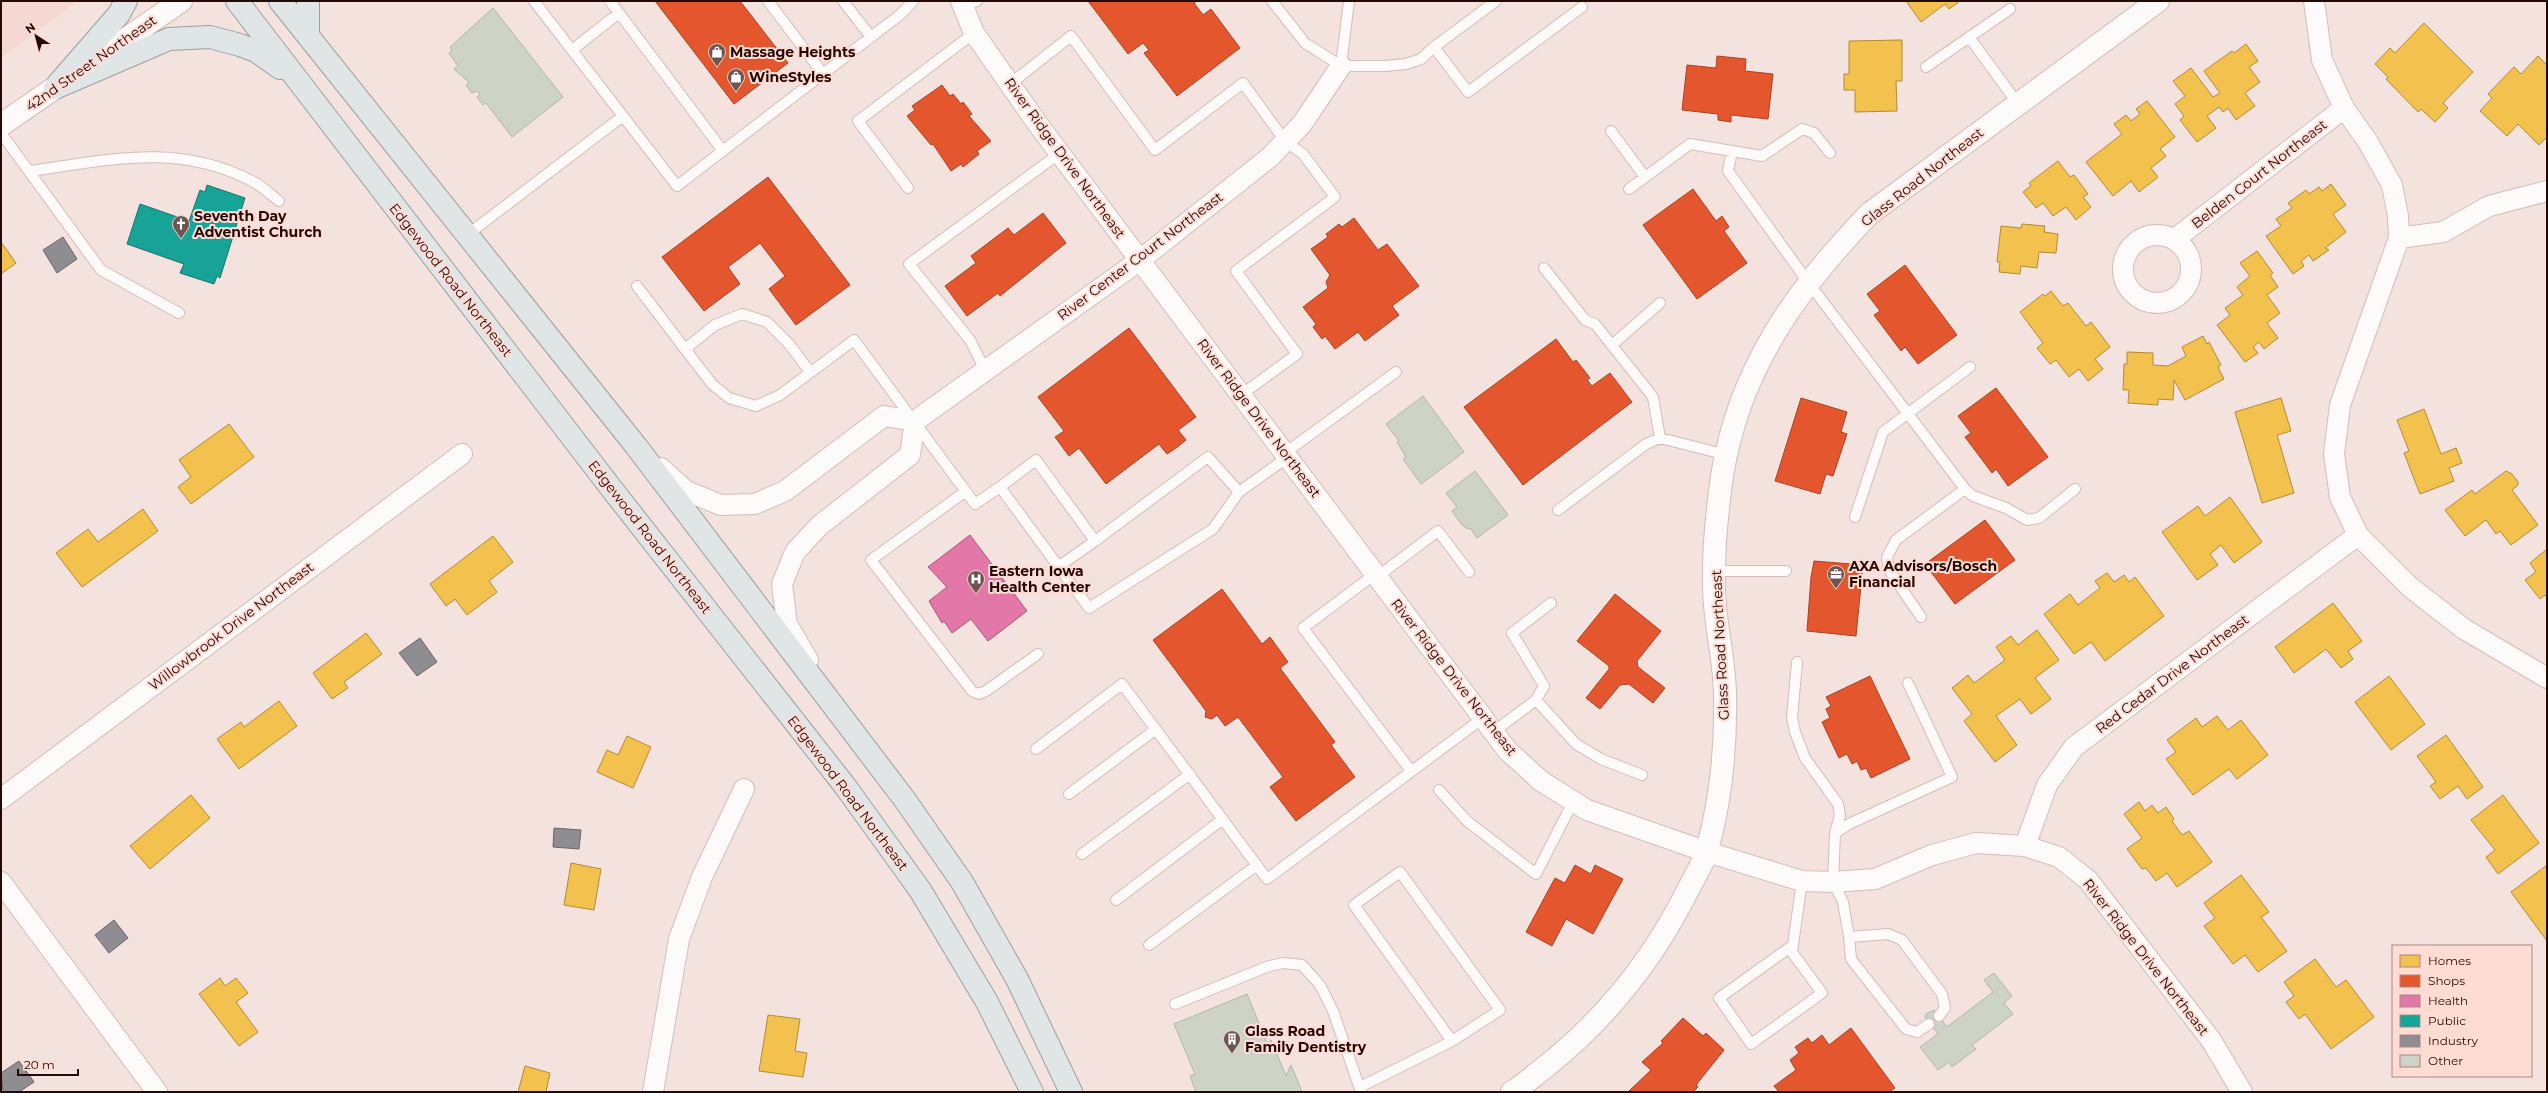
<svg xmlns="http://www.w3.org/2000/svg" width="2548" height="1093" font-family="Montserrat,sans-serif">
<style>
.built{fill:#f4d8d1}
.homes{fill:#f2c14e;stroke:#b48a38}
.shops{fill:#e4572e;stroke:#ab4022}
.health{fill:#e377a8;stroke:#aa5677}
.public{fill:#17a398;stroke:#1b756c}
.industry{fill:#8d8d92;stroke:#6e6568}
.building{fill:#ced3c8;stroke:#b1b6ab}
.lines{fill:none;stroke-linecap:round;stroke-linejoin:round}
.service-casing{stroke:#d4bdb8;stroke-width:12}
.minor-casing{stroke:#d4bdb8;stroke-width:22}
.tertiary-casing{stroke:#d4bdb8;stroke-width:24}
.primary-casing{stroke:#9c9e9f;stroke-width:24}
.service{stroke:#fdfbfa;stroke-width:10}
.minor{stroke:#fdfbfa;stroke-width:20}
.tertiary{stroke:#fdfbfa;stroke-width:22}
.primary{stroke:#e0e5e6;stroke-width:22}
.labels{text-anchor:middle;stroke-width:4;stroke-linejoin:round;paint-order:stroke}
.poi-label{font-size:14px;font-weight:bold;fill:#250905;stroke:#fedcd4;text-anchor:start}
.street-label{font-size:14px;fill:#250905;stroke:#fedcd4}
</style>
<rect width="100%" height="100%" fill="#f4e2de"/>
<path class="built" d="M1,1H75L72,6L1,57Z"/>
<path class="homes" d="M1906,1H1960L1949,9L1945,4L1921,22Z
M2424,23L2473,72L2443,103L2448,108L2435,122L2421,109L2418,112L2386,79L2388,77L2375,64L2390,48L2395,53Z
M1902,40V81H1896L1897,111L1855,112V90H1844V74H1849V41Z
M2246,44L2258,61L2249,67L2260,82L2245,93L2255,106L2236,120L2228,108L2223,112L2219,107L2207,116L2216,128L2197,142L2180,120L2184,116L2175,104L2185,96L2173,81L2191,68L2213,97L2220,93L2204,71L2232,51L2234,53Z
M2538,56L2547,65V137L2539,145L2518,124L2507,136L2480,111L2492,98L2488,94L2514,67L2521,74Z
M2147,101L2175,137L2160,149L2166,156L2151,168L2158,177L2139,192L2131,181L2113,196L2086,162L2122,134L2114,124L2126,115L2131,121L2140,114L2136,109Z
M2058,161L2070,177L2074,175L2088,194L2083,197L2091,207L2076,220L2066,207L2053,216L2043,203L2036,208L2023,192L2031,186L2029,183Z
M2331,184L2346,205L2333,214L2346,232L2325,248L2329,250L2313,261L2309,255L2301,261L2304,266L2293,274L2266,236L2281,226L2276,219L2292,208L2288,203L2306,190L2309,194L2319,187L2322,191Z
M2022,224L2045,226L2044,232L2058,234L2056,253L2039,252L2037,268L2021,266L2020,274L1999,272L2000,262H1997L2001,226L2021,228Z
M1,242L16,263L1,274Z
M2257,251L2273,273L2270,275L2278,287L2267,295L2280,313L2267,323L2278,338L2264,349L2259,342L2253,347L2258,353L2245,362L2217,325L2230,315L2225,308L2243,295L2237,287L2250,276L2240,263Z
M2051,291L2063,306L2068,303L2086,326L2091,322L2110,347L2095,359L2103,369L2088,381L2079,369L2069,377L2056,360L2050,364L2037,348L2043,343L2020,312L2043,294L2045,296Z
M2203,336L2207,344L2209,342L2221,365L2218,367L2224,379L2185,400L2174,380L2173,400L2158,399V405L2128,403L2129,390H2123L2124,364H2127V352L2153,353V365L2168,366L2186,356L2182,347Z
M2281,398L2291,431L2277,435L2294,493L2262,503L2235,412Z
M2424,409L2441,454L2456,448L2462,463L2449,468L2454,481L2420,494L2404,453L2409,451L2397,420Z
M229,424L254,457L191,504L178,487L191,477L179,460Z
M2506,471L2512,474L2518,482V485L2512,490L2538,525L2511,545L2500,531L2496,534L2486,520L2465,536L2445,510L2472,490L2475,494Z
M2230,497L2262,542L2234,563L2221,545L2210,554L2218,565L2197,580L2162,532L2198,506L2205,516Z
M143,509L158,531L82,587L56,553L88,529L98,542Z
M493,536L513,562L489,581L497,592L467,615L455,599L446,606L430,584Z
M2547,549V598L2545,595L2540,599L2525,580L2536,572L2530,563Z
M2107,573L2114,582L2124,575L2129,582L2135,577L2164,616L2105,661L2091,642L2074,654L2044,614L2070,594L2078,605L2100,588L2095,581Z
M2333,603L2362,641L2348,651L2353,659L2341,668L2326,649L2294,673L2275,647Z
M2037,630L2059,660L2035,678L2051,699L2031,714L2020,699L1996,716L2017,745L1995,762L1964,721L1972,714L1952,688L1968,675L1974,683L2005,660L1996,647L2011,636L2018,645Z
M366,633L382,654L344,682L348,688L332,699L313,673Z
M2389,676L2425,724L2391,750L2355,702Z
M279,701L297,726L239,769L217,739L241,722L244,727Z
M2217,716L2228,730L2241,720L2268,755L2237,779L2229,769L2193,795L2166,759L2176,752L2167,740L2196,718L2202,727Z
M2446,735L2483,787L2467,799L2458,786L2440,799L2430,786L2436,782L2417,756Z
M627,736L651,747L633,788L597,772L607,750L618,755Z
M191,795L210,818L150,869L130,846Z
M2503,795L2539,843L2498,874L2486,857L2495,850L2471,820Z
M2139,802L2145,811L2152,805L2158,813L2166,807L2174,819L2172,821L2182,835L2189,831L2212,862L2177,887L2167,873L2156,881L2146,868L2142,869L2127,849L2142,838L2124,814Z
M571,863L601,869L594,910L564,905Z
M2547,865V941L2511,892Z
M2241,875L2269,912L2261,917L2287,951L2258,972L2245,955L2233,964L2204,926L2215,918L2204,903Z
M2315,959L2336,987L2346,980L2374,1017L2331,1049L2305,1014L2299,1019L2286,1002L2294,996L2284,982Z
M220,978L225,986L236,978L248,993L236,1002L258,1032L239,1046L199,994Z
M768,1015L800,1019L795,1051L807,1053L803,1077L759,1071Z
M525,1066L550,1073L546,1092H518Z"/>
<path class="shops" d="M655,1H740L788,63L734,104Z
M1088,1H1197L1194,3L1203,15L1211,9L1240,48L1177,96L1144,53L1149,50L1143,43L1128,54Z
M1717,56L1746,59L1745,71L1773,74L1768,119L1731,115V122L1718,120V114L1682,110L1687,65L1716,68Z
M942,85L950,96L953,94L961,104L963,102L972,114L969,116L991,141L977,151L979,154L963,167L961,164L951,171L933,144L931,145L907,116L915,110L912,106Z
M768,177L850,285L796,325L769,289L785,276L760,243L728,267L740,284L704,311L662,257Z
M1693,189L1716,221L1722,216L1729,227L1724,231L1747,263L1697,299L1643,225Z
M1043,213L1066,243L1000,296L998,293L967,316L945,286L976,263L971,256L1008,228L1014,235Z
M1354,218L1378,250L1387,244L1419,286L1392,306L1399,315L1365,341L1358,332L1335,349L1325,336L1322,339L1313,327L1316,324L1303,307L1328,288L1326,282L1330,275L1311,249L1328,237L1326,234L1339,224L1342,227Z
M1905,265L1957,335L1918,364L1905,347L1901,351L1874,315L1880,311L1867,294Z
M1129,328L1196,417L1178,430L1186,440L1176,448L1167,454L1159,444L1106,484L1079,448L1069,456L1055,437L1064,431L1038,397Z
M1556,339L1573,362L1576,360L1590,378L1587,380L1592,386L1610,373L1632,402L1523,485L1464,407Z
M1996,388L2048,457L2008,486L1996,469L1992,473L1965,437L1971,433L1958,416Z
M1801,398L1847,412L1841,432L1847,434L1833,476L1826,474L1820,494L1775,481Z
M1985,520L2015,560L1955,604L1925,564Z
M1814,561L1863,565L1856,636L1807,631L1811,577Z
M1222,589L1262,644L1270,637L1288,662L1280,668L1335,742L1331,745L1355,777L1296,821L1270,787L1283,777L1238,717L1225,726L1217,715L1212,719L1205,717L1206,711L1153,640Z
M1615,594L1661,631L1637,661L1638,667L1665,688L1653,703L1629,684L1620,685L1600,709L1586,698L1609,669V666L1577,641Z
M1870,676L1910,759L1871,778L1866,768L1861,770L1857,761L1852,764L1847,754L1839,758L1822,722L1830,718L1826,709L1831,706L1826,697Z
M1575,865L1591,874L1595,865L1623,879L1593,934L1566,919L1552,946L1526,932L1555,878L1565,883Z
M1683,1018L1703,1036L1706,1033L1724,1050L1696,1085L1698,1087L1693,1092H1628L1651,1070L1642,1062L1663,1043L1661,1041Z
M1851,1028L1895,1088L1889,1092H1779L1774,1086L1796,1070L1790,1060L1799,1053L1795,1047L1808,1038L1812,1043L1822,1035L1829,1045Z"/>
<path class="health" d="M970,535L1027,611L988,641L971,619L952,633L944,621L942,623L929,601L947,587L928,567Z"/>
<path class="public" d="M207,185L245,198L220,278L217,276L214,284L180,273L184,264L127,244L140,204L189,221L200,190L205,192Z"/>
<path class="industry" d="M63,237L77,259L57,273L43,250Z
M420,638L437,662L417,676L399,653Z
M554,828L581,830L579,849L553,847Z
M114,920L128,938L109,953L95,935Z
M19,1061L34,1082L19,1092H3L1,1073Z"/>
<path class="building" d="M493,8L563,97L512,137L486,103L483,105L477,97L480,94L477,91L472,93L466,85L469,82L454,69L458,66L449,53L452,50L450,47Z
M1423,396L1464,452L1421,484L1403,459L1406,457L1397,442L1399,441L1386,424Z
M1475,471L1508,515L1477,538L1470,528L1468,529L1462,525L1452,511L1457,507L1446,493Z
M1994,973L2012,996L2004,1003L2013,1014L1972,1045L1976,1049L1952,1067L1949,1062L1938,1070L1920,1047L1938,1034L1925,1017L1926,1014L1934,1010L1947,1027L1993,992L1984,980Z
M1247,994L1267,1043L1271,1040L1286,1076L1291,1065L1302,1092H1196L1190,1076L1195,1074L1174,1024Z"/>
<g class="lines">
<g class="service-casing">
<path id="service" d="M534,1L677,186L901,14L913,1
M610,1L723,151
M768,1L823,74
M843,1L871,37
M1272,1L1305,43L1341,66H1385L1406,64L1421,59L1434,47
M1496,1L1434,47L1468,92L1582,7
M963,7L977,1
M1969,37L2018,104
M572,50L619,13
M1341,66L1349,1
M1926,67L2010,9
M1010,84L1071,36L1155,150L1243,83L1285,141L1303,154L1335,197L1236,271L1297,354L1241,395
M1611,131L1645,177
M1,133L101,270L179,313
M1732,151L1728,171L1808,282L1965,489L1973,496L2006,508L2027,520L2039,518L2075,489
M30,171C109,160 177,142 252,181C262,186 271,195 279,201
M908,188L858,121L974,33
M1629,189L1690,144L1762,156L1802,129L1814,133L1830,153
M467,235L623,116
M1544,268L1585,320L1595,324L1653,397L1660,438
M637,286L685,349
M1612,345L1660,303
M985,370L970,340L909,264L1060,153
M810,372L789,344L767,322L742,314L715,325L685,349L712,384L729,398L756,406L780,395L854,340L975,504L1000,487
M1285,453L1396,372
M966,491L871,560L972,691L979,694L986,691L1038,654
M1558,510L1646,444L1660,438L1727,455
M1855,517L1883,432L1970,367
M1095,541L1208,457L1239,492
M1058,567L1095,541L1036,460L1000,487L1089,608L1213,529L1239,492L1288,457
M1714,571H1786
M1375,574L1303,628L1411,771
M1377,577L1438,531L1469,572
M1921,617L1889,570L1887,557L1896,540L1965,489
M1797,662L1792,718L1795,732L1805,758L1838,804L1840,815L1835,833L1833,882L1843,902L1849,937
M1536,700L1544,686L1512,633L1551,603
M1493,732L1536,700L1576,744L1601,759L1642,775
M1036,749L1122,684L1267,879L1483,718
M1439,790L1467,821L1536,874L1573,802
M1069,794L1156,729
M1835,833L1849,824L1952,777L1908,683
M1082,854L1190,774
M1116,900L1223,819
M1149,945L1257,865
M1789,948L1822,993L1751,1044L1719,998Z
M1792,952L1802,881
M1175,1004L1269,966L1283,963L1302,965L1320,985L1333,1011L1361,1092
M1929,1024L1917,1032L1906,1029L1851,959L1849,937L1888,934L1902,940L1942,994L1945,1008L1939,1016
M1360,1087L1452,1041L1500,1010L1400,872L1354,905L1452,1041"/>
</g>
<g class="minor-casing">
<path id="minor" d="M961,1L974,33L1037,123L1507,750L1541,781L1587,810L1707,852L1802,881L1833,882L1875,879L1932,855L1976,843L2025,846L2059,857L2088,880L2211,1040L2242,1092
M2314,1L2322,60L2344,108L2368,142L2392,185L2398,216L2399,238L2340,405L2334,454L2340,497L2358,535L2410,587L2464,629L2547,678
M2123 269a34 34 0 1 1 68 0a34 34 0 1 1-68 0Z
M2399,238L2443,232L2489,206L2547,191
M2175,239L2344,108
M661,468L686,491L721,505L755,504L785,491L884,416L915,421L1140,260L1270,157L1302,124L1341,66
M808,660L787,624L782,584L795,552L819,526L910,455L915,421
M1,799L462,454
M2025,846L2047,785L2074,747L2358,535
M1,882L157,1092
M653,1092L679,939L702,877L744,789"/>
</g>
<g class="tertiary-casing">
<path id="tertiary" d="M1,125L181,1
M1512,1092C1523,1086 1533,1076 1544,1068C1606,1019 1655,957 1690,886C1696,874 1704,862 1707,850C1721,800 1726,747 1725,696C1725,659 1714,623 1714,586C1713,550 1717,512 1722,476C1739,369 1796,290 1869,214L2158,1"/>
</g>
<g class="primary-casing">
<path id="primary" d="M237,1L611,488L845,786L920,890L987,1002L1032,1092
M280,1L636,446L905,800L962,882L1017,979L1071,1092
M308,36V1
M58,84L119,14L126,1
M55,88L169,39L210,37L240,45L256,51L280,68"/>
</g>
<use href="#service" class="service"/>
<use href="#minor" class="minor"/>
<use href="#tertiary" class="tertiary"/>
<use href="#primary" class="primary"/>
</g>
<defs>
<g id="shop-pin" transform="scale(0.9)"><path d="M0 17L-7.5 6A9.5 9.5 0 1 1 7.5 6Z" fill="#6d5551" stroke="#fedcd4"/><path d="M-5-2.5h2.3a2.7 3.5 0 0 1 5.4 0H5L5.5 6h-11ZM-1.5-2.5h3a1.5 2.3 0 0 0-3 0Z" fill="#fff"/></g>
<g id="church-pin" transform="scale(0.9)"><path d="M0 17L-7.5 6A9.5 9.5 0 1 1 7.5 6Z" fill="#6d5551" stroke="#fedcd4"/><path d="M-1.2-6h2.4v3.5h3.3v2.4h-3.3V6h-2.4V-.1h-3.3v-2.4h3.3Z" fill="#fff"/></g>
<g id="office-pin" transform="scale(0.9)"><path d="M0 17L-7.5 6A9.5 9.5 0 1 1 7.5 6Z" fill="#6d5551" stroke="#fedcd4"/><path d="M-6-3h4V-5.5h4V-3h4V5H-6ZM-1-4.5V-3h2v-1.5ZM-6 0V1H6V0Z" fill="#fff"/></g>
<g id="hospital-pin" transform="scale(0.9)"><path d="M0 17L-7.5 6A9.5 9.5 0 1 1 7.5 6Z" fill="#6d5551" stroke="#fedcd4"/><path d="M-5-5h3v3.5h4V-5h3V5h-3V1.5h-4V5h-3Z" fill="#fff"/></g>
<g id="building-pin" transform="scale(0.9)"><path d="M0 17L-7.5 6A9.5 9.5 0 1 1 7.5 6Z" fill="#6d5551" stroke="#fedcd4"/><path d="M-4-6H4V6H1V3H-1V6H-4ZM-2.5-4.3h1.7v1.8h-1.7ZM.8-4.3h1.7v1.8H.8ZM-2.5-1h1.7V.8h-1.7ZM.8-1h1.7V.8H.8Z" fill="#fff"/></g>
</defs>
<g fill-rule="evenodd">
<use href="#shop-pin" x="717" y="52"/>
<use href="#shop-pin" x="736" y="77"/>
<use href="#church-pin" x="181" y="224"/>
<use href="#office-pin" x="1836" y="574"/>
<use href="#hospital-pin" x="976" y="579"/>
<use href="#building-pin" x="1232" y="1039"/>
</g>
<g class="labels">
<g class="poi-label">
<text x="730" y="57">Massage Heights</text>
<text x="749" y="82">WineStyles</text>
<text x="194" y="221">Seventh Day<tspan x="194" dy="16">Adventist Church</tspan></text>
<text x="1849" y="571">AXA Advisors/Bosch<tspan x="1849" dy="16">Financial</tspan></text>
<text x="989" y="576">Eastern Iowa<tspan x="989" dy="16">Health Center</tspan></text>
<text x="1245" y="1036">Glass Road<tspan x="1245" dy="16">Family Dentistry</tspan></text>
</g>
<g class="street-label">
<text transform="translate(91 63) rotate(-35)" y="5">42nd Street Northeast</text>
<text transform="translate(1065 158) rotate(54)" y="5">River Ridge Drive Northeast</text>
<text transform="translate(2259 174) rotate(-38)" y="5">Belden Court Northeast</text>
<text transform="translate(1922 177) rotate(-38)" y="5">Glass Road Northeast</text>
<text transform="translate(1140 256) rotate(-37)" y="5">River Center Court Northeast</text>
<text transform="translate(451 280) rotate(52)" y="5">Edgewood Road Northeast</text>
<text transform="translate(1259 418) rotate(53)" y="5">River Ridge Drive Northeast</text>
<text transform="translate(650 537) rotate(52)" y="5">Edgewood Road Northeast</text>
<text transform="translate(231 626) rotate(-37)" y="5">Willowbrook Drive Northeast</text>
<text transform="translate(1720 645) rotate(-93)" y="5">Glass Road Northeast</text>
<text transform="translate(2172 674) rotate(-37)" y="5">Red Cedar Drive Northeast</text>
<text transform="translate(1454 677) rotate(52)" y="5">River Ridge Drive Northeast</text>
<text transform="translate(848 793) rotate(53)" y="5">Edgewood Road Northeast</text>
<text transform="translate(2146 957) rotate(52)" y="5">River Ridge Drive Northeast</text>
</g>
</g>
<rect width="2548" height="1093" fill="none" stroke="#250905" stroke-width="4"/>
<rect x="2392" y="945" width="140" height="132" fill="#fedcd4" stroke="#a78881"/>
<rect x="2400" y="955" width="20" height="12" fill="#f2c14e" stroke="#a78881"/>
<text x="2428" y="965" font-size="12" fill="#250905">Homes</text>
<rect x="2400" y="975" width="20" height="12" fill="#e4572e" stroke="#a78881"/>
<text x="2428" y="985" font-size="12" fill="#250905">Shops</text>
<rect x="2400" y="995" width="20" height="12" fill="#e377a8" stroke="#a78881"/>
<text x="2428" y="1005" font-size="12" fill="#250905">Health</text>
<rect x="2400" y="1015" width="20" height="12" fill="#17a398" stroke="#a78881"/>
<text x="2428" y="1025" font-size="12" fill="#250905">Public</text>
<rect x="2400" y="1035" width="20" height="12" fill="#8d8d92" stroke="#a78881"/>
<text x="2428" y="1045" font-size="12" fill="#250905">Industry</text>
<rect x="2400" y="1055" width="20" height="12" fill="#ced3c8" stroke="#a78881"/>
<text x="2428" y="1065" font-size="12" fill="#250905">Other</text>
<g transform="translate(36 36) rotate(324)" stroke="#fedcd4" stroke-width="3" paint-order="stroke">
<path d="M0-3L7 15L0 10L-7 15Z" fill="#250905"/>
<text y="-6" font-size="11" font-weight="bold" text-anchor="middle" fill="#250905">N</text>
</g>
<path d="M18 1069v6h60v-6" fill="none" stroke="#250905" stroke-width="2"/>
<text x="24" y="1069" font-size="12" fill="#250905" stroke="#fedcd4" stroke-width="3" paint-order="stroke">20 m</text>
</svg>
